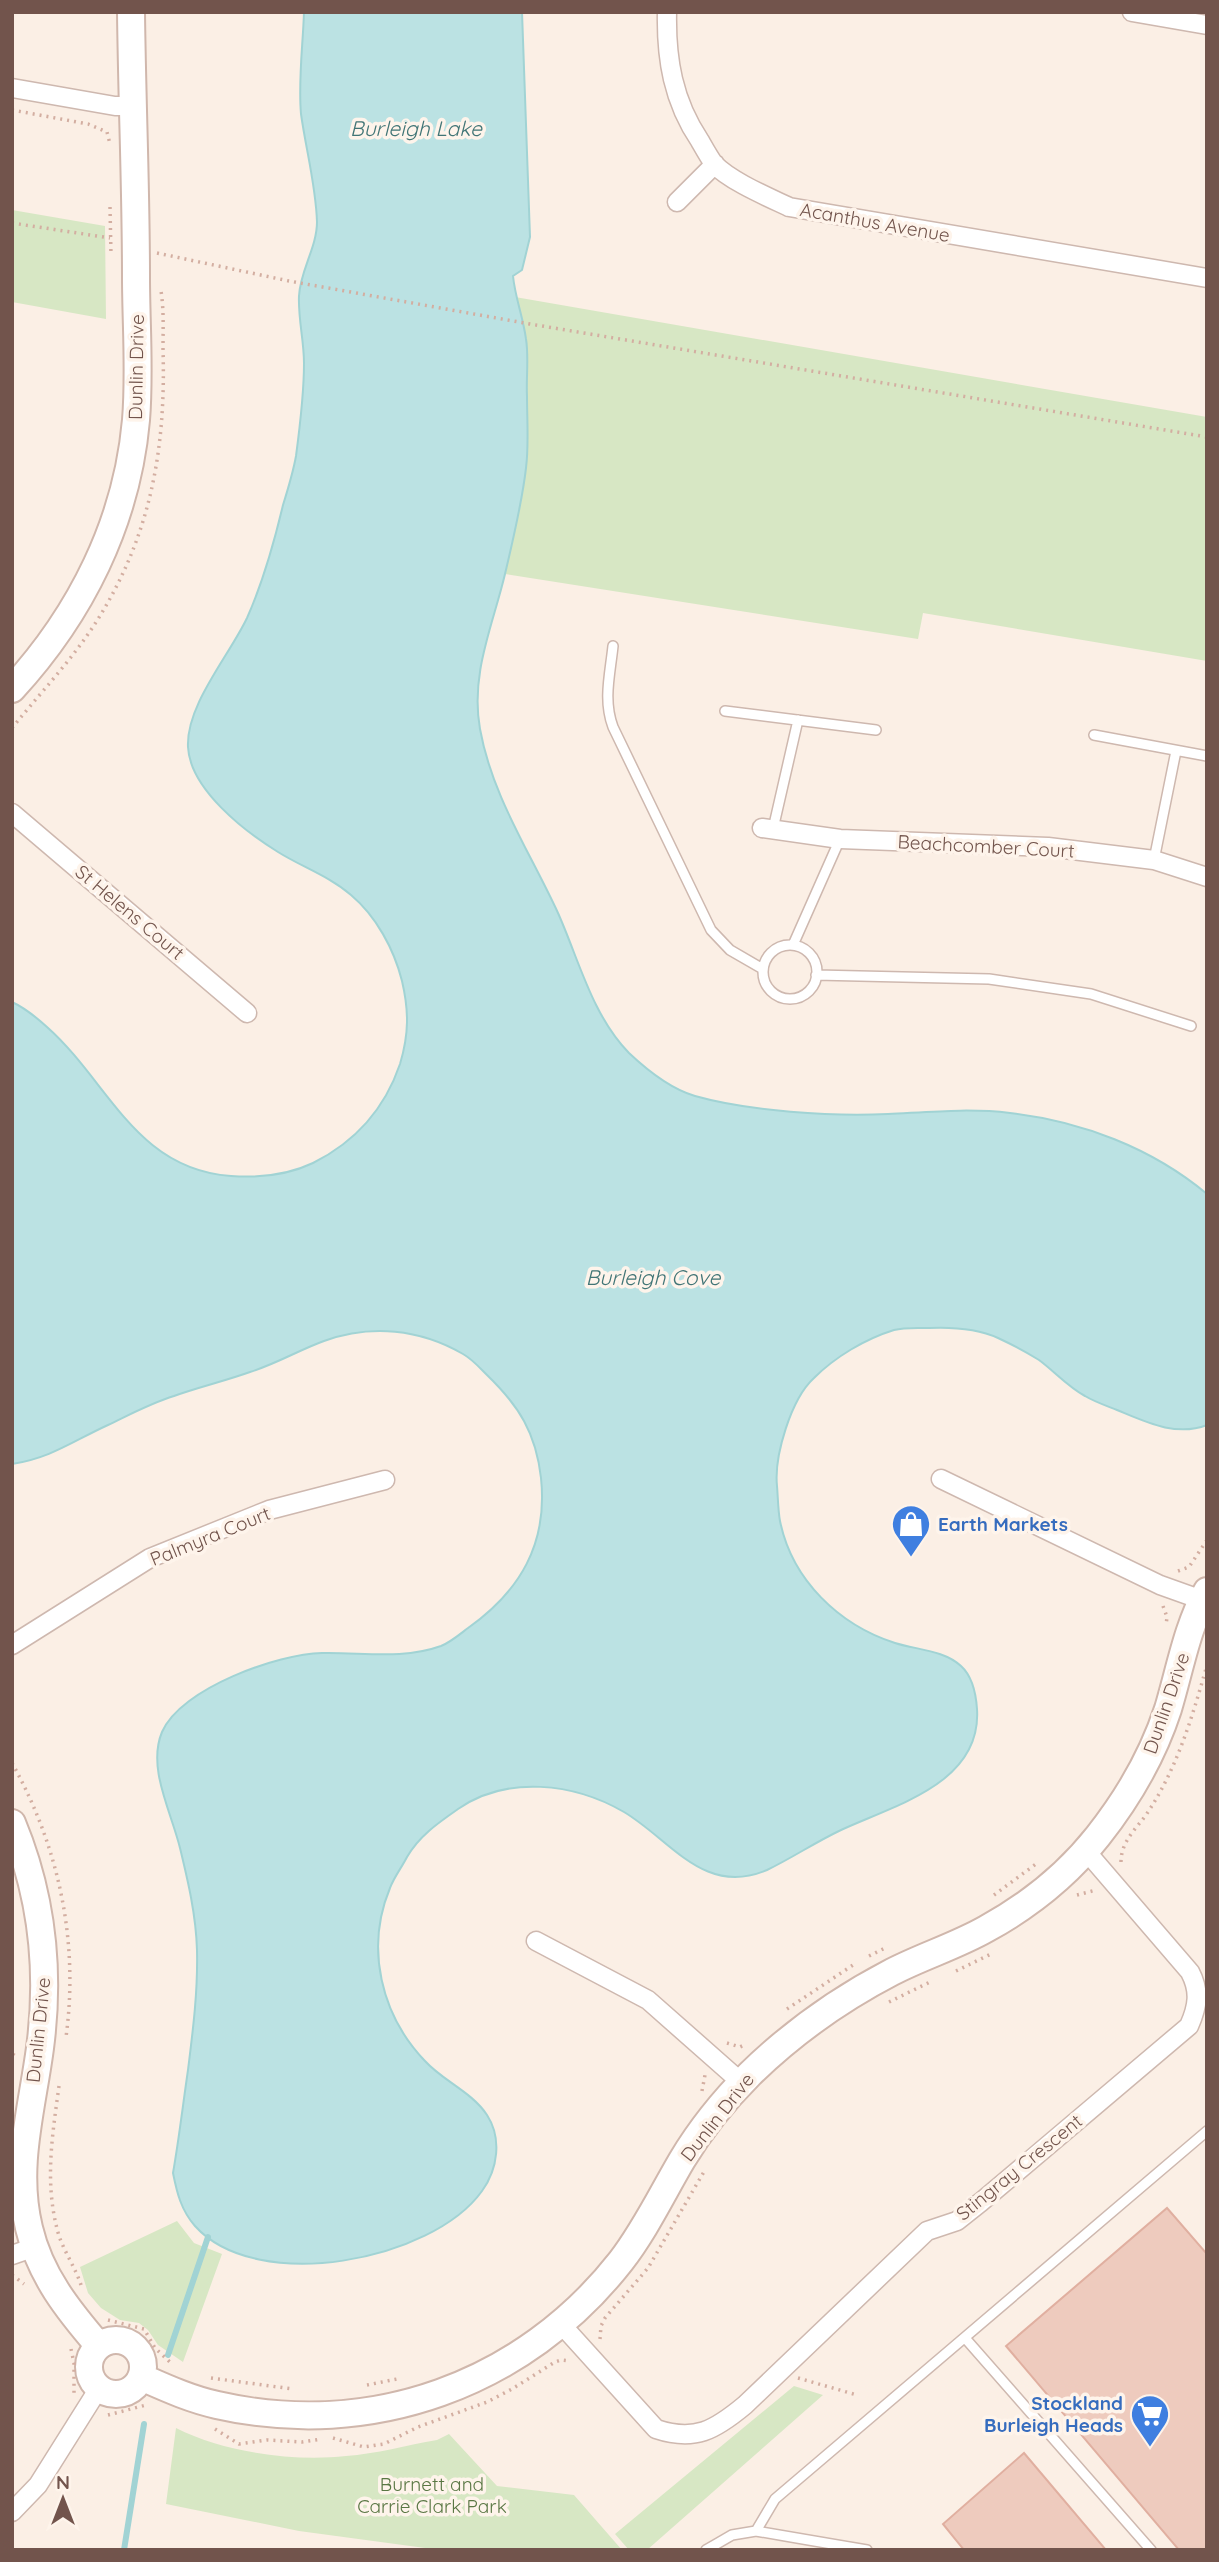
<svg xmlns="http://www.w3.org/2000/svg" width="1219" height="2562" font-family="Quicksand,sans-serif">
<style>
.green{fill:#d7e7c4}
.water{fill:#bbe2e3;stroke:#a1d3d4;stroke-width:2}
.lines{fill:none;stroke-linecap:round;stroke-linejoin:round}
.stream{stroke:#a1d3d4;stroke-width:6}
.building{fill:#eecbbe;stroke:#e0afa0;stroke-width:2}
.lane-casing{stroke:#ceb8af;stroke-width:12}
.street-casing{stroke:#ceb8af;stroke-width:21}
.secondary-casing{stroke:#d0b7ac;stroke-width:30}
.path{stroke:#d3aea1;stroke-width:3.5;stroke-dasharray:2 5;stroke-linecap:butt}
.lane{stroke:#fff;stroke-width:9}
.street{stroke:#fff;stroke-width:18}
.secondary{stroke:#fff;stroke-width:26}
.labels{text-anchor:middle;stroke-width:7;stroke-linejoin:round;paint-order:stroke}
.street-label{font-size:19px;fill:#72544c;stroke:#fef4eb}
.shop-label{font-size:19px;font-weight:bold;fill:#366cbe;stroke:#fef4eb;text-anchor:start}
.park-label{font-size:19px;fill:#5a7744;stroke:#fef4eb}
.water-label{font-size:21px;font-style:italic;fill:#417576;stroke:#fef4eb}
</style>
<rect width="100%" height="100%" fill="#fbefe5"/>
<path class="green" d="M12,210L105,226L106,319L12,302Z
M515,297L1207,417V661L923,613L918,639L505,574L527,465L526,340Z
M177,2221L194,2243L222,2254L183,2362L158,2345L148,2330L139,2323L120,2320L101,2308L88,2293L80,2267Z
M794,2386L823,2395L647,2550H629L615,2534Z
M176,2428C223,2452 293,2462 346,2456C376,2454 407,2445 437,2440L449,2434L497,2486L574,2495L622,2550H440L299,2531L166,2504Z"/>
<path class="water" d="M304,12H522L530,237L522,270L513,276C515,297 523,317 526,339C529,357 526,378 527,396C527,420 529,445 526,468C522,503 513,540 505,574C493,625 470,674 480,729C492,796 530,852 558,913C579,960 592,1015 629,1053C647,1070 671,1089 695,1096C748,1111 832,1117 888,1114C929,1112 969,1108 1010,1113C1081,1121 1152,1148 1207,1194V1425C1176,1437 1146,1422 1117,1410C1107,1406 1095,1402 1085,1396C1068,1387 1054,1371 1039,1360C1026,1352 1011,1344 998,1338C976,1328 952,1327 929,1328C918,1328 905,1327 894,1330C865,1339 835,1357 814,1378C791,1399 774,1456 777,1486C778,1498 778,1510 780,1521C792,1580 839,1625 895,1643C917,1650 944,1650 961,1666C972,1676 976,1694 977,1709C982,1784 894,1805 839,1831C814,1843 792,1858 767,1870C704,1897 671,1840 624,1812C574,1783 507,1775 458,1809C438,1823 419,1836 407,1857C402,1867 394,1877 390,1888C365,1948 381,2015 425,2061C443,2081 472,2092 487,2115C502,2138 498,2169 482,2191C432,2261 257,2295 195,2226C181,2210 177,2193 173,2173C179,2139 183,2104 188,2070C193,2030 198,1991 197,1950C196,1915 188,1881 180,1848C171,1811 147,1768 162,1732C181,1688 278,1654 322,1653C362,1652 402,1660 441,1646C451,1642 460,1634 468,1628C520,1591 548,1544 541,1478C536,1433 519,1406 487,1375C479,1367 472,1359 463,1354C420,1329 371,1324 324,1341C299,1350 276,1364 250,1372C225,1381 199,1387 174,1396C151,1403 129,1415 108,1425C73,1441 51,1458 12,1464V1002C25,1008 36,1017 47,1027C109,1082 135,1169 231,1176C259,1178 288,1175 313,1163C355,1142 385,1108 400,1064C409,1034 409,1011 402,981C394,949 376,916 351,895C329,876 302,867 278,852C244,831 190,789 188,747C186,705 229,656 247,618C263,582 274,543 283,505C288,489 293,473 296,456C300,426 304,393 304,363C304,341 298,318 299,296C300,271 317,247 317,222C316,186 306,150 301,114C298,81 303,45 304,12Z"/>
<g class="lines">
<path class="stream" d="M168,2355L208,2237
M124,2550L144,2424"/>
</g>
<path class="building" d="M1167,2208L1207,2254V2550H1179L1006,2346Z
M1024,2453L1106,2550H964L943,2524Z"/>
<g class="lines">
<g class="lane-casing">
<path id="lane" d="M613,646C610,675 603,700 613,727L711,930L730,950L763,969
M725,711L876,730
M1094,735L1207,756
M773,829L798,720
M1154,860L1176,751
M793,945L840,839
M763 972a27 27 0 1 1 54 0a27 27 0 1 1-54 0Z
M816,975L989,979L1091,994L1191,1026
M965,2338L1151,2550
M756,2531L775,2499L1207,2131
M706,2550L732,2535L756,2531L867,2550"/>
</g>
<g class="street-casing">
<path id="street" d="M667,12C666,59 673,101 700,141C704,148 709,157 714,164C730,181 768,197 789,207L1207,278
M1132,12L1207,25
M12,88L115,106H132
M677,202L715,164
M12,813L247,1013
M762,828L840,839L1048,847L1154,860L1207,877
M941,1479L1160,1585L1202,1600
M12,1645L150,1558L269,1510L385,1480
M536,1941L648,2000L742,2083
M12,2255L35,2247
M561,2324L656,2429C695,2442 715,2430 745,2405L927,2231L957,2221L981,2202L1189,2026C1198,2006 1200,1991 1190,1972L1086,1851
M12,2512L38,2485L99,2388"/>
</g>
<g class="secondary-casing">
<path id="secondary" d="M12,689C81,614 127,522 136,420C140,372 136,324 136,277C136,189 132,100 131,12
M12,1823C42,1895 50,1972 40,2048C32,2109 14,2167 29,2228C40,2275 68,2310 99,2346
M89 2367a27 27 0 1 1 54 0a27 27 0 1 1-54 0Z
M141,2377C166,2388 190,2399 217,2405C371,2440 524,2385 621,2261C645,2230 662,2194 682,2160C700,2130 725,2099 750,2074C792,2033 840,1999 892,1972C923,1956 956,1946 986,1929C1028,1906 1068,1874 1098,1836C1128,1798 1153,1755 1168,1709C1180,1669 1187,1627 1207,1591"/>
</g>
<path class="path" d="M12,110L88,124L107,132L110,144
M110,207L111,255
M12,223L110,238
M157,253L289,281L530,324L1207,437
M12,728C41,692 73,659 98,619C151,534 166,448 163,349C163,329 164,310 161,291
M1178,1571L1189,1567L1207,1540
M1163,1606L1167,1617L1166,1626
M12,1763C59,1847 79,1942 66,2037
M1121,1862C1121,1842 1135,1830 1146,1815C1177,1769 1192,1718 1207,1665
M994,1895L1036,1864
M1077,1895L1096,1890
M869,1956L887,1947
M956,1971L993,1953
M889,2002L930,1982
M787,2009L853,1965
M727,2043L740,2047L746,2044
M12,2062L14,2051
M59,2086C52,2138 44,2185 59,2236C65,2253 76,2269 81,2285
M702,2091L705,2075
M12,2275L24,2284
M108,2320L144,2329L155,2348L172,2364
M600,2339L601,2326L605,2318L648,2268L705,2170
M71,2349L74,2363V2393
M211,2378L293,2389
M798,2378L857,2395
M367,2385L397,2379
M108,2415L146,2405
M215,2429L239,2444L267,2440L302,2442L322,2439
M333,2438L364,2447L384,2444L418,2427L487,2402L512,2389L555,2362L561,2360L569,2361"/>
<use href="#lane" class="lane"/>
<use href="#street" class="street"/>
<use href="#secondary" class="secondary"/>
</g>
<defs>
<g id="shop-pin" transform="scale(2.0125)"><path d="M0 17L-7.5 6A9.5 9.5 0 1 1 7.5 6Z" fill="#3f7fe0" stroke="#fef4eb"/><path d="M-5-2.5h2.3a2.7 3.5 0 0 1 5.4 0H5L5.5 6h-11ZM-1.5-2.5h3a1.5 2.3 0 0 0-3 0Z" fill="#fff"/></g>
<g id="supermarket-pin" transform="scale(2.0125)"><path d="M0 17L-7.5 6A9.5 9.5 0 1 1 7.5 6Z" fill="#3f7fe0" stroke="#fef4eb"/><path d="M-6-5.5h2.5l.6 2H6L4.5 2H-2.5L-4.4-4H-6ZM-1.5 3.2a1.3 1.3 0 1 0 .1 0ZM3 3.2a1.3 1.3 0 1 0 .1 0Z" fill="#fff"/></g>
</defs>
<g fill-rule="evenodd">
<use href="#shop-pin" x="911" y="1524"/>
<use href="#supermarket-pin" x="1150" y="2414"/>
</g>
<g class="labels">
<g class="street-label">
<text transform="translate(875 222) rotate(10)" y="7">Acanthus Avenue</text>
<text transform="translate(136 367) rotate(-89)" y="7">Dunlin Drive</text>
<text transform="translate(986 846) rotate(3)" y="7">Beachcomber Court</text>
<text transform="translate(130 912) rotate(40)" y="7">St Helens Court</text>
<text transform="translate(210 1536) rotate(-22)" y="7">Palmyra Court</text>
<text transform="translate(1166 1703) rotate(-71)" y="7">Dunlin Drive</text>
<text transform="translate(38 2030) rotate(-84)" y="7">Dunlin Drive</text>
<text transform="translate(717 2117) rotate(-52)" y="7">Dunlin Drive</text>
<text transform="translate(1019 2167) rotate(-39)" y="7">Stingray Crescent</text>
</g>
<g class="shop-label">
<text x="938" y="1531">Earth Markets</text>
<text x="1123" y="2410" text-anchor="end">Stockland<tspan x="1123" dy="22">Burleigh Heads</tspan></text>
</g>
<g class="park-label">
<text x="432" y="2491">Burnett and<tspan x="432" dy="22">Carrie Clark Park</tspan></text>
</g>
<g class="water-label">
<text x="416" y="136">Burleigh Lake</text>
<text x="653" y="1285">Burleigh Cove</text>
</g>
</g>
<rect width="1219" height="2562" fill="none" stroke="#72544c" stroke-width="28"/>
<g transform="translate(63 2499)" stroke="#fef4eb" stroke-width="5" paint-order="stroke">
<path d="M0-5L12 26L0 18L-12 26Z" fill="#72544c"/>
<text y="-10" font-size="19" font-weight="bold" text-anchor="middle" fill="#72544c">N</text>
</g>
</svg>
